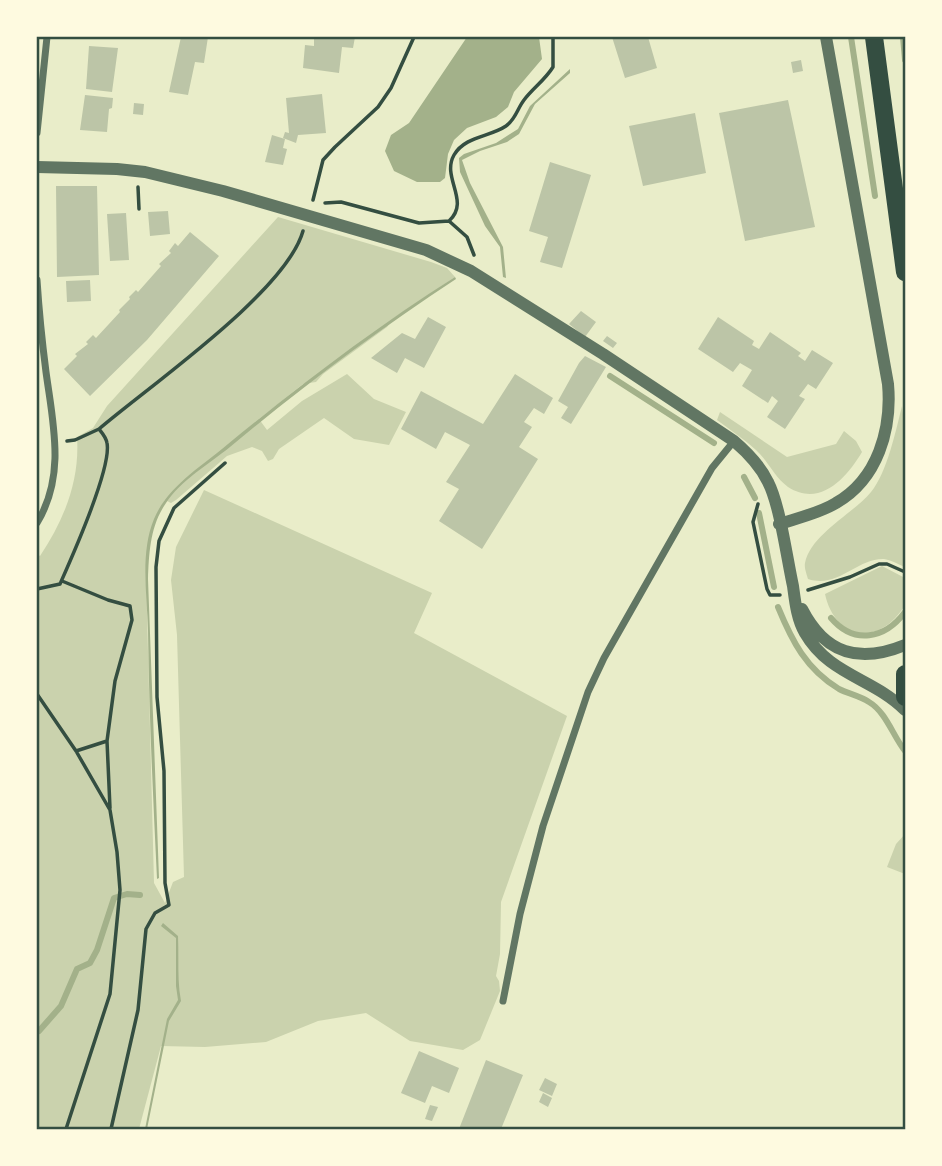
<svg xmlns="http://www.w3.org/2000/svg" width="942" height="1166" font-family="Manrope,sans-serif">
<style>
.green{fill:#cad2ad}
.water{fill:#a3b18a}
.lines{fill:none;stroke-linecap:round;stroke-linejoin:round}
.stream{stroke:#a3b18a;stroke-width:6}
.building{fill:#bcc5a7}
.path{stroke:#344e41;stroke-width:3.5}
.minor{stroke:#617663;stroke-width:7}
.tertiary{stroke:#617663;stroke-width:12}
.primary{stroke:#344e41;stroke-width:18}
.neatline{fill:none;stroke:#344e41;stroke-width:2.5}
</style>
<rect width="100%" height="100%" fill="#e9edc9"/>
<path class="green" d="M278,217L431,262L447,268L455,277L394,318L387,327L323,374L316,382L303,384L259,419L267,430L302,401L347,374L374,399L406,412L389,445L354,439L324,418L279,449L273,459L268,461L262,451L252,447L227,456L176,500L171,503L165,500C151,524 147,546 146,574L154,883L165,903L173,882L184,877L177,635L171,580L176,547L204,490L432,593L414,633L567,716L501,902L500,954L496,976L499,981L500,991L480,1040L463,1050L410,1041L366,1013L318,1021L266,1042L205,1047L161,1046L139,1129H37V554L40,556C64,520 80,481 77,437L93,428L107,406Z
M902,406L905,431V567C898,564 891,560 884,559C857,558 838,589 808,579C807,575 804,568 805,563C811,534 854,513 871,492C887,473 896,430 902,406Z
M720,412L787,457L836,444L844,431L856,441L862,452C847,477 821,508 788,487C775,478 768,461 756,450C744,439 730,430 717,420Z
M882,566L905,578V606C900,612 896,618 890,623C860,646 832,627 825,594Z
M905,834V874L887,867L896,844Z"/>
<path class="water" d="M467,37H539L542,59L514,92L508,107L496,117L467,128L454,140L448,154L445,178L440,182H417L394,171L385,151L391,135L409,123Z
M570,69V73L535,104L519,134L507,142L480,151L462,160L470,183L503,247L506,278L503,277L500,247L485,226L460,172L459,158L464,154L496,143L518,129L530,106Z
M455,277L456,279C378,330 302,387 230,447C209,464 181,480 166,503C150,526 149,553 148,579L159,878L157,879C153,796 149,713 148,630C147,594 140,553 154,519C167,487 202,466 228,444C300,385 376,327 455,277Z
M163,923L178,936C179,958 177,980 181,1001L169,1021L147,1129H145L167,1019L178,1000L176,986V938L161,926Z"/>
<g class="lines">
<path class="stream" d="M851,37L875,196
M903,37L905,60
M610,376L714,443
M744,477L755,498
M759,513L774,587
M778,607C792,641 806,669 839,689C849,694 860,696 869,702C886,712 893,736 905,751
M831,618C854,645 885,639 905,612
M39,1031L61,1006L77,969L90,963L97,950L114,898L127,894L140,895"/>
</g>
<path class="building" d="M181,37H208L204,63L195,62L188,95L169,92Z
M314,37H355L353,48L342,47L339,73L303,68L305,45L314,46Z
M612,37H648L657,68L625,78Z
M89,46L118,48L112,92L86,89Z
M801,60L803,71L793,73L791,62Z
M322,94L326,133L298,135L296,143L283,138L285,132L289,133L286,98Z
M85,95L113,98L112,108L109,109L107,132L80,130Z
M788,100L815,227L745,241L719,113Z
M134,103L144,104L143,115L133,114Z
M695,113L706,173L643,186L629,126Z
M272,135L285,139L283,148L287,149L283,165L265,162Z
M550,162L591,175L562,268L540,262L548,237L529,231Z
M56,186H97L99,275L57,277Z
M168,211L170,234L150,236L148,212Z
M126,213L129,260L110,261L107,214Z
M190,232L219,256L147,340L90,396L64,369L77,356L75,354L88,344L86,342L93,335L96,338L120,312L119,310L130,299L129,297L136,290L138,292L161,266L159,264L171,253L169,251L175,243L178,246Z
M90,280L91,301L67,302L66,281Z
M581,311L596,322L585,337L569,324Z
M428,317L446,327L424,368L405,358L397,373L371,358L402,333L415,339Z
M718,317L754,341L752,345L759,349L770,332L801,353L798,356L805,361L812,350L833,363L816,389L808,384L799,396L805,399L785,429L767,417L778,401L772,396L768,403L742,386L752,370L740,363L733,372L698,349Z
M607,336L617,343L613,348L603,341Z
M585,356L606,367L571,424L561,418L568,407L558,401L579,363Z
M515,374L553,398L544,414L534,408L524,422L532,427L519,447L538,459L482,549L439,521L459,489L446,482L470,445L445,432L436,449L401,429L421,391L483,424Z
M419,1051L459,1068L449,1093L432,1086L425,1103L401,1093Z
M486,1060L523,1075L501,1129H459Z
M545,1078L557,1084L552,1096L539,1090Z
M543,1093L552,1098L548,1107L539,1102Z
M430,1105L438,1107L432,1121L425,1119Z"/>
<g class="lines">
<path class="path" d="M138,187L139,209
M313,200L323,160L335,147L378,107L391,88L414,37
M325,203L341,202L419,223L449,221C471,201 441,178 454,155C465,136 490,137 506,126C516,119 517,109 524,100C533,88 545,80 553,67V37
M449,221L467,237L474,255
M67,441L75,440L99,429C149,386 286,292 303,231
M758,504L753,522L767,589L770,595H780
M62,581L108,600L130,606L132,620L115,681L107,741L110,808
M37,589L60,584C72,557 112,468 107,443C106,437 103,434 99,429
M808,590L850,577L879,564H887L905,572
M37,694L76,751L110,810L117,852L120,890L110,994L66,1129
M76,751L107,741
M111,1129L138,1010L146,929L155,913L169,905L165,883L164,771L157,697L156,567L159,541L174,508L225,463"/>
<path class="minor" d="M37,133L47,37
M37,280C39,311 42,341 46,372C53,424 66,475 37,523
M503,1001L520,914L543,826L588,692L604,658L712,468L734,441"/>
<path class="tertiary" d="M37,167L117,169L145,172L223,191L426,250L471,271L603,354L734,441C748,453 760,465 768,482C780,505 787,559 793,586C795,601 797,620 805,633C829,675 873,678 905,710
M779,524C798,518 820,513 836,503C878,479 892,429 888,384L826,37
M802,609C825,654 859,664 905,645"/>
<path class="primary" d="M874,37L905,272
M905,674V697"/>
</g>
<rect width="942" height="1166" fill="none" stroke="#fefae0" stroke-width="77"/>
<rect x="38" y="38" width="866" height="1090" class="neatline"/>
</svg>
